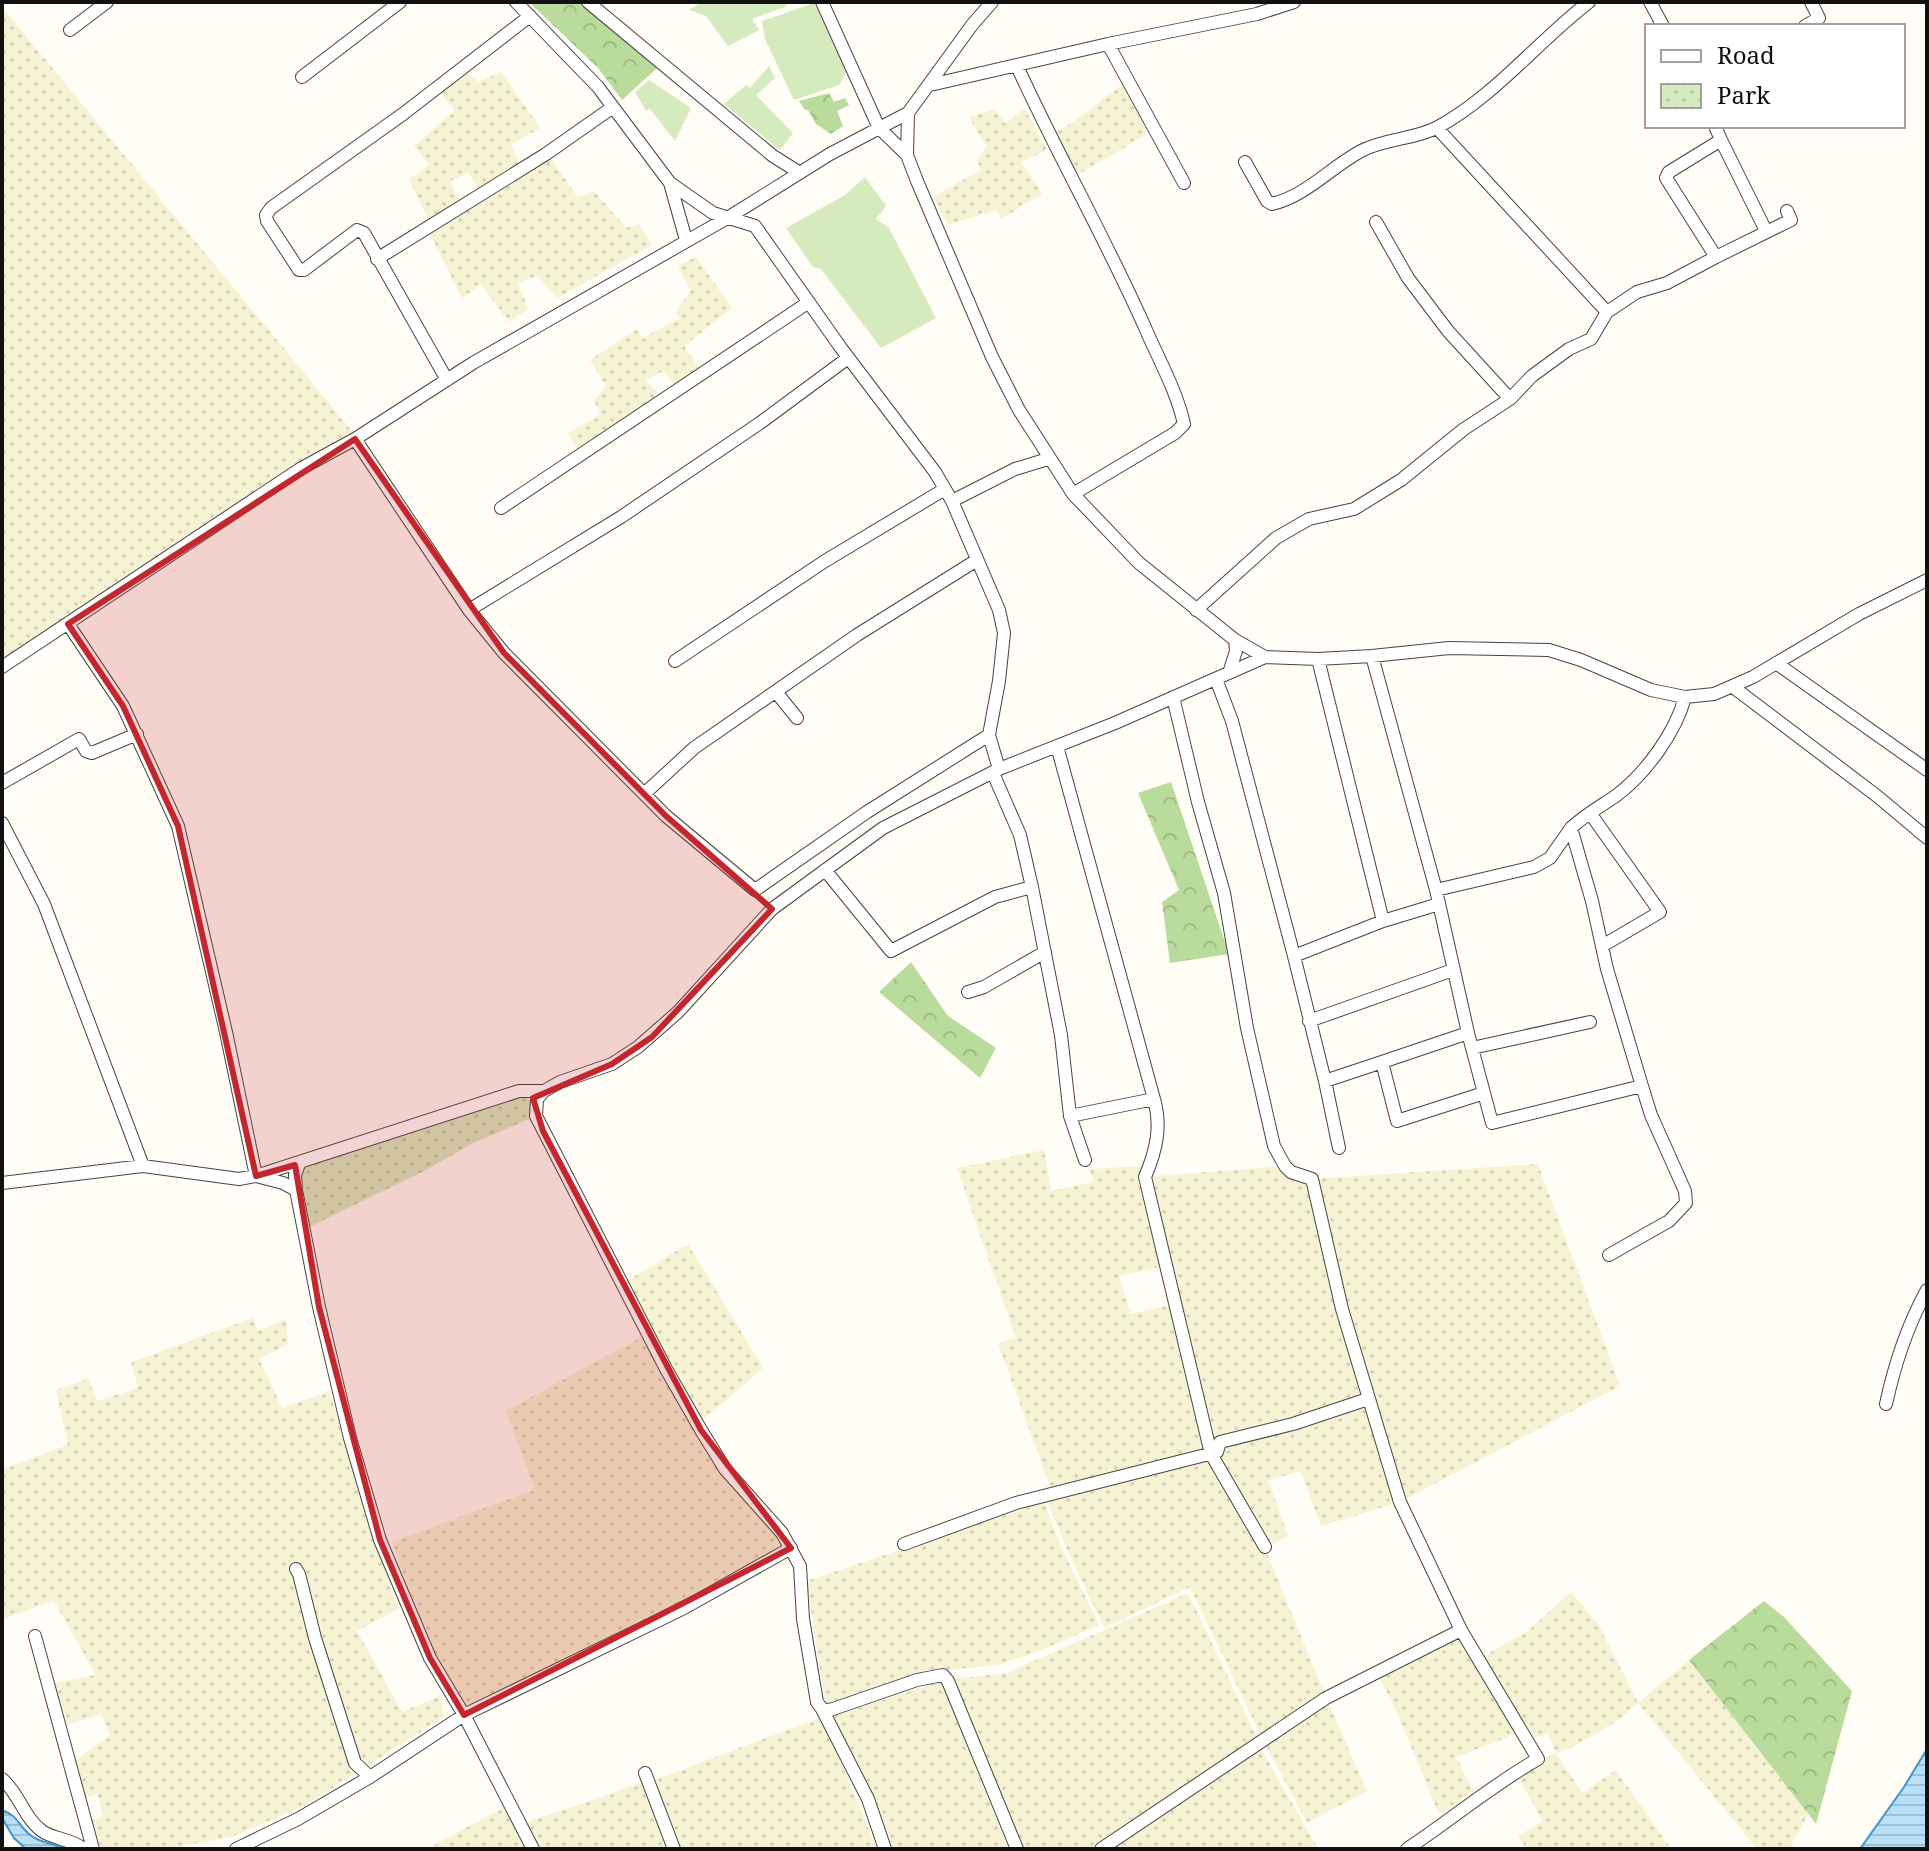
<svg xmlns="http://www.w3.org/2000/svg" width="1929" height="1851" font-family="'Noto Serif',serif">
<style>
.farmland{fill:url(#farmland-dots);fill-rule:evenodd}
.grass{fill:#d5ebbd}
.forest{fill:url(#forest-crowns)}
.park{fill:url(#park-dots)}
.water{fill:url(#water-rules);stroke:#3f96cf;stroke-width:2}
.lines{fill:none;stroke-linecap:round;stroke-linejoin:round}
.street-casing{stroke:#444;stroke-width:14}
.street{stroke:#fff;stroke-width:12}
.marked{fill:#c4262e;fill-opacity:0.2;stroke:#c4262e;stroke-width:6;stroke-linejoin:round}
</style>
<defs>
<pattern id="farmland-dots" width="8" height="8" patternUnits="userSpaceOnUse" patternTransform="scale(2)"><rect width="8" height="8" fill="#f6f3d4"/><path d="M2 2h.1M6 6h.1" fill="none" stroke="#d2cfb5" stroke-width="1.8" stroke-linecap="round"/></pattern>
<pattern id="forest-crowns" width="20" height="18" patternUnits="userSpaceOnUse" patternTransform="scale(2)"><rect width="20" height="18" fill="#b9dc9c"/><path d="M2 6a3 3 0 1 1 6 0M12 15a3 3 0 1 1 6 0" fill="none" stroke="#9ebc85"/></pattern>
<pattern id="park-dots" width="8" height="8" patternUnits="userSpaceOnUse" patternTransform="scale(2)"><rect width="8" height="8" fill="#d5ebbd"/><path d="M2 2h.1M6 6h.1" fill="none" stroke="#b6c8a1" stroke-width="1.8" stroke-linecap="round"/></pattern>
<pattern id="water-rules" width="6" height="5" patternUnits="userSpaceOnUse" patternTransform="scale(2)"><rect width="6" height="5" fill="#b9e0f7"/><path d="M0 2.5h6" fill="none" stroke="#9ebfd3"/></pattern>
</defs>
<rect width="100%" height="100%" fill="#fffdf5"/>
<path class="farmland" d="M2,7L361,442L337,451L2,667Z
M461,69L479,82L501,72L540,128L511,144L521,167L480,190L468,173L450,181L459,204L429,222L409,179L429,165L414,146L455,110L439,92Z
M1124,83L1142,118L1146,135L1072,178L1050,136L1073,122Z
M1024,108L1047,150L1021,162L1042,194L1001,219L997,210L948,225L933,197L981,170L977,160L986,146L969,117L995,109L1005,124Z
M550,157L578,198L594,191L626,228L639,224L652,245L557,298L537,276L518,283L528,309L509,322L481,284L462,298L428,230Z
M696,257L732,308L684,346L700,369L678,388L663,371L646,380L663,400L578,450L568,434L600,414L594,400L606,386L590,360L637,329L642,338L680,318L676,312L691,291L678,266Z
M1044,1150L1051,1191L1093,1182L1090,1169L1141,1166L1145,1177L1285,1166L1312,1179L1538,1164L1620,1386L1400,1502L1321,1526L1301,1471L1268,1480L1288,1536L1265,1548L1326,1698L1367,1791L1307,1823L1263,1740L1190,1587L1104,1628L1065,1545L1046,1498L1053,1495L998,1343L1016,1338L957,1168ZM1165,1266L1174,1304L1131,1314L1119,1276Z
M688,1244L763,1368L702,1421L627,1281Z
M253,1318L258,1331L286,1319L288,1344L259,1359L282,1408L329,1391L398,1609L357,1631L402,1712L440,1696L444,1717L304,1806L234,1836L168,1849H102L90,1821L103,1817L98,1795L85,1798L75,1761L110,1735L101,1714L67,1725L55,1683L96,1675L54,1601L2,1619V1469L68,1445L56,1390L88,1379L97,1401L138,1388L131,1362Z
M641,1337H645L695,1432L782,1544L576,1661L467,1710L431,1648L392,1542L534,1490L540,1503L506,1411Z
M1044,1502L1062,1549L1099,1625L1037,1652L997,1665L917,1673L825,1704L807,1581Z
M1571,1592L1598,1624L1638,1703L1689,1660L1808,1814L1792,1844L1795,1849H1757L1638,1703L1618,1720L1577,1745L1556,1753L1582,1793L1616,1770L1671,1849H1526L1518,1836L1543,1821L1515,1772L1556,1753L1548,1733L1527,1741L1521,1732L1456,1757L1473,1791L1439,1814L1395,1708L1377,1673L1461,1630L1479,1659L1529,1630Z
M1188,1593L1257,1738L1089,1849H1021L951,1679L1007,1673Z
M941,1681L1008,1849H888L831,1717Z
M822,1717L877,1849H678L652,1781Z
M1260,1747L1318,1849H1108Z
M643,1782L667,1849H537L525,1823Z
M506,1806L527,1849H427Z"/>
<path class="grass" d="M702,2H785L787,6L752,19L759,30L728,46L706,16L689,10Z
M814,3L847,71L839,85L794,100L765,39L762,21Z
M769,66L775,78L756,95L793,133L780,150L724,104L746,85L750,88Z
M649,80L691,108L675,141L650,109L646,111L635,92Z
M865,177L886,206L876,219L889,228L936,318L881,348L821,269L813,267L786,228L845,195Z"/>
<path class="forest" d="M529,2H586L657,68L622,100L598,68Z
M829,93L834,102L845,98L849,105L837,111L843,126L831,134L816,124L808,110H805L799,101Z
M1171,782L1229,954L1170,963L1162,902L1179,890L1138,793Z
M911,962L948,1016L996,1048L980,1078L879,992Z
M1764,1601L1784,1617L1852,1691L1816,1824L1689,1660Z"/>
<path class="park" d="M519,1091L530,1101L536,1116L473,1143L426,1170L305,1229L299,1164Z"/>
<path class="water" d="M1927,1749V1849H1860L1904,1787Z
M4,1811C17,1815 19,1826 29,1834C39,1843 54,1844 66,1849H26L14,1838L2,1818Z"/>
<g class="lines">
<g class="street-casing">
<path id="street" d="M516,2L598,87L670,183L713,213L755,226L841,348L935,472L952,501L999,610L1004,633L999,681L989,735L999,769L1115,723L1265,657
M588,2L773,156L800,173
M822,2L879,128L907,155
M992,2L972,25L908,113L907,155L917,181L992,357L1019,410L1073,494L1139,563L1235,640L1265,657L1318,659L1372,656L1449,648L1549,650L1581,660L1651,690L1685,697L1714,694L1753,677L1859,614L1927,580
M1650,2L1663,26
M1805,26L1819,18L1811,2
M70,30L107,2
M1108,44L1184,183
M1017,66C1058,156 1107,241 1147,332C1160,362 1177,392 1184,424L1175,433L1073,494
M302,77L400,2
M930,85L1108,44L1257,14L1294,2
M1437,128L1607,312
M1721,140L1766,231
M1245,162L1267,201L1272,204C1306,196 1331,167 1361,151C1385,138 1414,140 1438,127C1496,95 1537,42 1589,2
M670,183L686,240
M1376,222L1408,278L1448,331L1510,399
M1716,257L1791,220L1787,211
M377,259L546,154L613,107
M447,380L364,233L357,230L304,270H299L267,221L266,215L271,208L403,114L530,16
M355,439L469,610L504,653L666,816L755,890L867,812L989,735
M952,501L1015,469L1048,459
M501,508L809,302
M469,610L621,517L760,423L848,358
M1196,610L1276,538L1309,519L1354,509L1401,480L1464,429L1510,399L1532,376L1569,349L1591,339L1607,312L1637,292L1667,283L1716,257L1666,178L1669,172L1721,140L1715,126
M68,624L123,706L178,826L226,1032L256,1176L283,1183L296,1190
M1372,656L1436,890L1468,1033L1492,1123L1642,1086
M1318,659L1383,921
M675,661L825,561L945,489
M1776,663L1927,770
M2,667L300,469L355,439L473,363L729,217L830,154L908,113
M1229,673L1236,651L1235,640
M1216,679L1232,721L1294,956
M1733,687L1877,796L1927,838
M776,692L797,718
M1173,697L1198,802L1224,893L1247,1028L1274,1146L1285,1166L1291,1172L1312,1179L1342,1309L1400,1502L1461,1630L1538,1759C1492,1785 1451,1820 1407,1849
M1057,746L1154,1099L1070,1116
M993,773L1020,835L1032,887L1061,1035L1070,1116L1085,1160
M2,783L79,739L86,751L92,753L137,734
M644,794L694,748L857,635L977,560
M1590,813L1660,912L1602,946
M2,823L44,904L143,1166
M825,870L891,951L995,897L1032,887
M1436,890L1534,867L1550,858L1571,828
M1439,904L1383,921L1294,956L1325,1081L1382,1062L1397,1121L1484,1093
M968,992L984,987L1045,952
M1309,1021L1453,970
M1472,1048L1590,1022
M1382,1062L1468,1033
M1325,1081L1339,1148
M544,1091L537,1099L536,1116L666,1369L701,1430L725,1469L782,1533L800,1566L803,1619L817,1702L822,1709L830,1710L917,1680L943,1675L948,1681L1017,1849
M1154,1099C1162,1127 1156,1151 1145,1177L1211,1454L1265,1547
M299,1164L295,1175L296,1190L319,1307L350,1438L380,1540L430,1658L464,1715L533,1849
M2,1183L143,1166L239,1179L256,1176L519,1091H544L560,1082L612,1064L638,1047L678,1012L772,909L883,828L999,769
M1609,1255L1669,1221L1686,1203L1685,1191L1651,1115L1642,1086L1607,969L1592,901L1571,828C1585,815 1601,806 1617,795C1646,773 1676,732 1685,697
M1886,1404C1895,1363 1907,1326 1927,1290
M904,1544L1016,1503L1217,1452L1220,1442L1293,1424L1368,1399
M296,1569L299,1574L315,1638L355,1763L370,1777
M35,1636L93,1849
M822,1709L868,1799L885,1849
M645,1773L674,1849
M2,1779C19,1793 24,1818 42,1831C53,1839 69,1838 84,1849
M236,1849L298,1819L370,1777L464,1715L684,1608L791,1548
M1101,1849L1326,1698L1461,1630"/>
</g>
<use href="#street" class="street"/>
</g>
<path class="marked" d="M355,439L504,653L666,816L772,909L652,1037L612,1064L533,1098L543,1131L701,1430L791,1548L464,1715L430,1658L380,1540L319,1307L295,1165L256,1176L178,826L123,706L68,624Z"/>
<rect width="1929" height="1851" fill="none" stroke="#111111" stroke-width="8"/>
<rect x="1645" y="24" width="260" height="104" fill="#ffffff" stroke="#a0a0a0" stroke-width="2"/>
<rect x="1661" y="50" width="40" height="12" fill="#ffffff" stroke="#a0a0a0" stroke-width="2"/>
<text x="1717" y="64" font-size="24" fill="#111111">Road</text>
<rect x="1661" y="84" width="40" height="24" fill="url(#park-dots)" stroke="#a0a0a0" stroke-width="2"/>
<text x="1717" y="104" font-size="24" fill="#111111">Park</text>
</svg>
